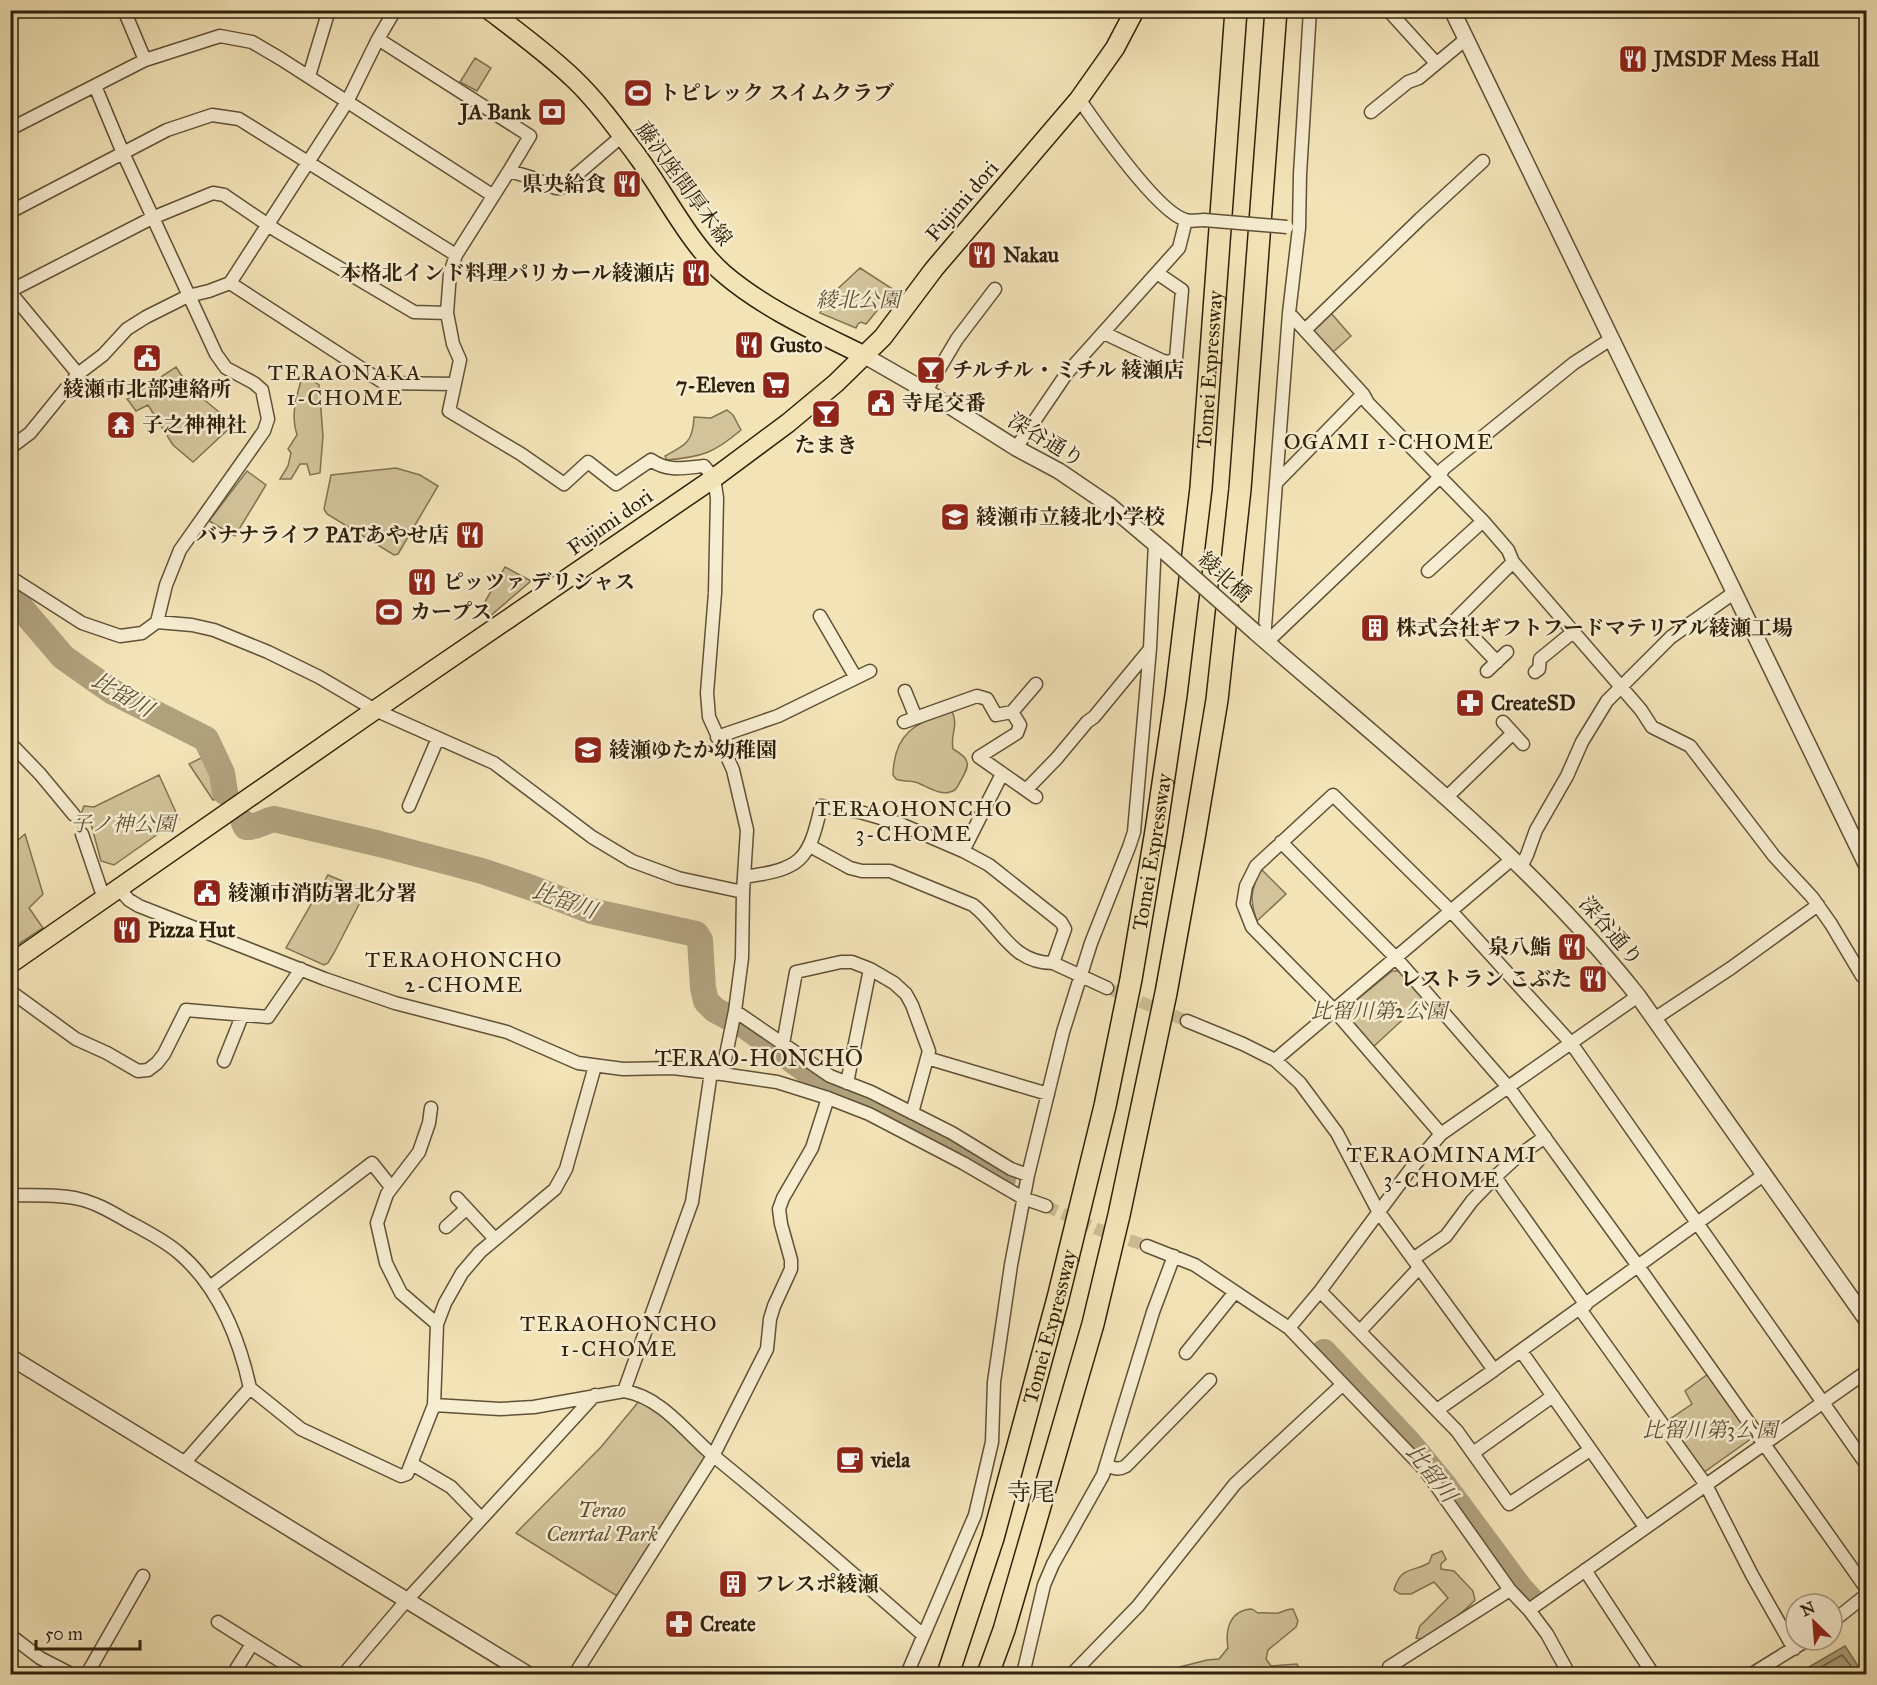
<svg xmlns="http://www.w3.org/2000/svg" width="1877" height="1685" font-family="'IM FELL Great Primer','Noto Serif JP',serif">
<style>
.green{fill:#d2c39a;stroke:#807252;stroke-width:1.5}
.water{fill:#b0a17d;stroke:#7c6d4f;stroke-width:1.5}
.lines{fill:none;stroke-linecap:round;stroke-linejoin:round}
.shore{stroke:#706044;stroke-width:1.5}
.river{stroke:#b0a17d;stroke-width:26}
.minor-tunnel{stroke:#ccbd95;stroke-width:12;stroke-dasharray:12 6;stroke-linecap:butt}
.minor-casing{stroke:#605136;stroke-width:15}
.tertiary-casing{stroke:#605136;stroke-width:18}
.primary-casing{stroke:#2f200a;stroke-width:21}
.motorway-casing{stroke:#2f200a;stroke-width:24}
.minor{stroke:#f7edd1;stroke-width:12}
.tertiary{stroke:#f7edd1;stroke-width:15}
.primary{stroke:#f3e4b8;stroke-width:18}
.motorway{stroke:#f3e4b8;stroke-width:21}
.minor-bridge-casing{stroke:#605136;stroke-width:15;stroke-linecap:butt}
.tertiary-bridge-casing{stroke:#605136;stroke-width:18;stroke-linecap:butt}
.minor-bridge{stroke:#f7edd1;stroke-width:12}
.tertiary-bridge{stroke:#f7edd1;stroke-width:15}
.labels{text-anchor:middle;stroke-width:5;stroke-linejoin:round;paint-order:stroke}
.poi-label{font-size:21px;font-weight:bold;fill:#2f200a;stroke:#f7edd1;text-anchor:start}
.street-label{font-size:21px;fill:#2f200a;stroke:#f7edd1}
.park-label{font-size:21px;font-style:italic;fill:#605135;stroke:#f7edd1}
.neighbourhood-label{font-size:22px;letter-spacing:1.5px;fill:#2f200a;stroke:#f7edd1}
.water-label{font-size:22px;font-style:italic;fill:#5c4d32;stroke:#f7edd1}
.quarter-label{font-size:24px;fill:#2f200a;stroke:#f7edd1}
</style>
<rect width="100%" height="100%" fill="#f3e4b8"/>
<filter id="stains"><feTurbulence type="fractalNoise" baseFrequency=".00333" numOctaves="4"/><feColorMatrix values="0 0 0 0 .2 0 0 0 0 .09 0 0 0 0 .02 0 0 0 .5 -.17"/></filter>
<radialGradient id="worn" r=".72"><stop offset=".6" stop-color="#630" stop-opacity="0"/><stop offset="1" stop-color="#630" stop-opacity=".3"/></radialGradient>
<path class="green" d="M475,58L491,68L477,91L460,82Z
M860,268L894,290L866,324L861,322L858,324L856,328L820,313L829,297Z
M1330,312L1351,336L1333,352L1312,329Z
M176,367C190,391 213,407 234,424L193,462L173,445L148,405L136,411L127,399Z
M303,374L319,385L323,436L320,473L310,475L307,464H300L291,479H280L288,466L291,453L288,449L297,435C290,415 297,394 303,374Z
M727,410L733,415L741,430C714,453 702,457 667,460L665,456C686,445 693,442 694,417L711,418Z
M396,468L420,475L438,486L398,554L394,555L327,514L324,509L331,475Z
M247,471L266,485L235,536L209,521Z
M505,567L531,581L489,617L479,612Z
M952,711C959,727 950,733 953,749C973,760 969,766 960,782C957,787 956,791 950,792C940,796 925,785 915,782C908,780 902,782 896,779L893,775C894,733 915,723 952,711Z
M209,754L226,795L213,800L189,764Z
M159,775L179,819L114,865L101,861L91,824L81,814L84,806L94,807Z
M25,834L43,894L29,908L43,928L11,949V846Z
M1261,869L1286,894L1257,921C1249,899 1251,890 1261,869Z
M328,875L366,891L334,953L328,963L324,965L286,948Z
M1392,971H1399L1424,1000L1372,1048L1345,1015L1347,1008Z
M1708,1374L1752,1438L1703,1473L1667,1421L1692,1404L1685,1391Z
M640,1400L657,1411L703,1453L705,1458L617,1596L516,1533L601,1447Z
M1442,1551L1446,1559L1441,1564V1569L1454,1571L1473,1591L1475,1600C1461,1616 1441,1627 1424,1640L1416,1638L1420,1626L1448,1598L1434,1582L1411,1594H1400L1394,1590C1401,1566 1411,1573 1429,1563L1432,1555Z
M1252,1609L1258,1613C1265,1612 1272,1614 1278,1613C1285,1611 1286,1609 1293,1609L1298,1621L1296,1627L1268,1650L1266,1659L1271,1666L1297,1664L1302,1674H1170L1172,1669L1207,1660L1219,1659L1228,1648C1225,1629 1230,1610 1252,1609Z"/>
<path class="water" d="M1845,1646L1860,1669L1851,1674H1804L1802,1671Z"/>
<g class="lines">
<path class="shore" d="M1809,1674L1842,1655L1851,1666L1849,1674"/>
<path class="river" d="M10,595L63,657L77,667L113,692L206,739L222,773L225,792
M244,823L246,827C255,828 265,821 274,819L380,844L482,871L532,888L591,911L696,934L700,940L703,988L706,1001L715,1010L745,1026L814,1076
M834,1090C893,1111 951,1144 1003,1179
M1324,1352L1409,1443L1443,1484L1520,1588L1531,1600"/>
<path class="minor-tunnel" d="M1107,988L1187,1021
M1046,1206L1097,1229L1147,1246"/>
<g class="minor-casing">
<path id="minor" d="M124,10L145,60
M1388,10L1436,63
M378,39L530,136L509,171
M309,76L329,10
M95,86L123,153L216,354L226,368L254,383L262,390L268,419L264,431L180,550L166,585L157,622
M1079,99C1097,125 1158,213 1186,220C1191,222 1199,220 1204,220
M1371,112L1408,82L1419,78L1466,39
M10,129L145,60L220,36L252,42L281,59L492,195
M622,136L561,188H556L530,177L509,171L456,255L450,273L447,313L453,344L460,360L449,411L521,454L564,484L588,462L616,484L651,460C668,472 683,468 704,466L714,478L717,498L715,593L707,693L709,717L733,770L747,830L743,892L742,958L735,1011L722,1074
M10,212L167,130L212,115L239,119L456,255
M230,283L384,383L454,384
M10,291L152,218L213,193L224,195L277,231L414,312L447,313
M10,292L78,374
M1289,313L1363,394L1368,403L1483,521L1508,550L1513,562L1641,710L1652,727L1690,746L1774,856L1812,897L1831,924L1862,976
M1305,330L1420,219L1483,161
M1104,333L1163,361L1170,362L1176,358L1182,290L1157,273
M926,391L957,339L995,289
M10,448L30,433L78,374L103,355L127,329L146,317L188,296L209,291L230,283L347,102L378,39L395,10
M1016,448L1067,373L1179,248L1186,220
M1276,483L1363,394
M1428,571L1483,521
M10,577L82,623L120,636L142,633L157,622L192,625L214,630L268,652L319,677L375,710L494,763L592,837L632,861L678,878L743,892
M820,616L856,678
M1264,640L1289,313L1299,228L1300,174L1310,10
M1267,642L1440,477L1443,469L1574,363L1611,339
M1497,662L1456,619L1513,562
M1487,671L1507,652
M1535,672L1539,669L1540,659L1573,632
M1036,684L1012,712L1020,725L1017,733L979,757L1036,797
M905,691L916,718
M904,722L977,696L987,699L996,715L1012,712
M1503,722L1513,733
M717,737L778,716L870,671
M10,743L40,774L74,815
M1026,790L1057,758L1087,722L1094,717L1150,649
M1446,798L1513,733L1523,744
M409,806L438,738
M82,834L101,890L106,898
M1281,842L1396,958L1509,1088L1638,1266L1866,1588
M810,846L850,868L862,871H890L973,905C1000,926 1011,963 1053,963
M963,851L1002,774
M1521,867L1527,855L1536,830L1567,776L1582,742L1607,701L1671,637L1735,592
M744,877C800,869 809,862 821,806L860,812L898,823L963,851L989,865L1061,922L1065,929L1053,963L1107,988
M119,889L129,900L139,906L325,979L395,1003L507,1032L578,1063L623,1069L673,1068L722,1074L777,1082L828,1098L869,1114L963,1163L1023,1198L1046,1206
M10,991L76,1039L107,1053L138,1071L148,1070L157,1063L164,1054L186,1010L268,1017L301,969
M735,1011L830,1076L871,1092L952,1133L1011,1169L1028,1175
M1654,1019L1731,968L1818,905
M1187,1021L1243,1044L1275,1060L1300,1083L1337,1133L1378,1211L1494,1370L1765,1174
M783,1044L796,972L841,962H852L870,969L894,983L906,994L912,1005L929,1051L912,1113
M927,1058L1048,1094
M1275,1060L1512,859
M224,1061L242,1016
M847,1083L870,969
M431,1108L429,1123L419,1152L387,1194L377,1223L386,1263L401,1293L437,1324
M1441,1134L1334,1010L1252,927L1243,904L1246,886L1256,866L1333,795L1451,911L1571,1043L1866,1464
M1495,1177L1586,1305
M10,1195C31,1196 59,1194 79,1199C97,1203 113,1213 129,1222C146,1231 164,1240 179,1253C219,1287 239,1338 250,1388
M457,1198L495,1239
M446,1227L466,1209
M1147,1246L1195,1265L1289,1328L1425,1470L1510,1590L1529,1610L1547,1634L1569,1674
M1413,1259L1446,1236L1472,1201L1495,1177L1518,1156L1545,1137
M210,1287L372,1163L391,1187
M1320,1291L1457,1431L1509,1504L1590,1450
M1580,1309L1706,1485L1752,1575L1794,1649
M1289,1328L1320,1291L1410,1170L1441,1134L1638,996
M1361,1330L1419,1268
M1521,1351L1645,1527
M1186,1353L1235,1292
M624,1391L692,1202L711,1072
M434,1405L500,1409L534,1407L624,1391C662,1397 687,1434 715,1457C786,1515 854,1574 923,1635
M1437,1410L1494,1370
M1473,1453L1553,1396
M184,1463L250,1388L301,1429L401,1476L407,1474L434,1405L437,1324L445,1303L462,1273L480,1252L555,1189L566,1169L595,1066
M412,1464L451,1487L481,1518
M1107,1465C1115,1469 1119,1470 1126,1466L1210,1380
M1585,1570L1653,1674
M1529,1610L1866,1372
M218,1622L301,1674
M1832,1622L1866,1595
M10,1635L40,1658L71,1674
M87,1674L143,1576
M233,1674L252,1644
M344,1674L406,1601L595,1395
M575,1674L713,1456L767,1349L770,1319L774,1306L791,1269V1260L781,1224L779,1209L783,1198L812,1148L828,1098
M907,1674L975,1515L992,1442L994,1382L1011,1265L1028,1175L1063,1032L1091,943L1129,847L1134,832L1150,648L1155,542
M1023,1674L1044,1585L1053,1564L1103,1475L1153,1312L1174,1256
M1072,1674L1138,1606L1235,1484L1342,1385
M1394,1674L1389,1667L1510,1590
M1752,1674L1807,1640"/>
</g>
<g class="tertiary-casing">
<path id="tertiary" d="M1452,10L1866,864
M865,356L926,391L1016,448L1059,471L1109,505L1166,553
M1255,632C1387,747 1529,858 1638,996L1866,1319
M10,1357L527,1674"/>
</g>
<g class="primary-casing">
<path id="primary" d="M489,10C518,32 548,54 574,79C598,102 618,130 638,157C664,192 691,246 724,274C765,309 817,332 865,356
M10,964L375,710L714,478L788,423L836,383L883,337L934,269L1079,99L1115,48L1135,10"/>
</g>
<g class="motorway-casing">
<g id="motorway">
<path id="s1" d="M948,1674L993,1538L1058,1298L1105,1106L1131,979L1156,831L1176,695L1201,488L1236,10"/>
<path d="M988,1674L1004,1630L1093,1324L1119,1215L1166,993L1194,838L1217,700L1240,489L1276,10"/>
</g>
</g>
<use href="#minor" class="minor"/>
<use href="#tertiary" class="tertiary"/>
<use href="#primary" class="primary"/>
<use href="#motorway" class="motorway"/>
<g class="minor-bridge-casing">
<path id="minor-bridge" d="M1204,220L1287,227"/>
</g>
<g class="tertiary-bridge-casing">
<path id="tertiary-bridge" d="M1166,553L1255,632"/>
</g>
<use href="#minor-bridge" class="minor-bridge"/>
<use href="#tertiary-bridge" class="tertiary-bridge"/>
</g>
<defs>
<g id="restaurant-square" transform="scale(1.5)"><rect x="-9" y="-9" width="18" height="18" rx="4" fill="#8f2418" stroke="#f7edd1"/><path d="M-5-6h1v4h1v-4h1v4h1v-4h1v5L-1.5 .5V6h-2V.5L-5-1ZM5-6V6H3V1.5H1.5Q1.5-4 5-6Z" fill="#fff"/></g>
<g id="stadium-square" transform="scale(1.5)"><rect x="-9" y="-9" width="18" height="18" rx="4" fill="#8f2418" stroke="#f7edd1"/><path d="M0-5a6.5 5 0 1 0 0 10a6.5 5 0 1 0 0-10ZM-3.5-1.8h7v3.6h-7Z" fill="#fff"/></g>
<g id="bank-square" transform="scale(1.5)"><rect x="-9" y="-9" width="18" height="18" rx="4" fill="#8f2418" stroke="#f7edd1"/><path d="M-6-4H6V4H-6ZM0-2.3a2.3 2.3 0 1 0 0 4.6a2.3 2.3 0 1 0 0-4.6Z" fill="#fff"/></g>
<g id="civic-square" transform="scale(1.5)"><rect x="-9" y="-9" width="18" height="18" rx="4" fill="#8f2418" stroke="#f7edd1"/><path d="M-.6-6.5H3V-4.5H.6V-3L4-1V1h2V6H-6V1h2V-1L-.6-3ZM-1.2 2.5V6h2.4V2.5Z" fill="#fff"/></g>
<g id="bar-square" transform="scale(1.5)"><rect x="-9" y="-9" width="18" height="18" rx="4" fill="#8f2418" stroke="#f7edd1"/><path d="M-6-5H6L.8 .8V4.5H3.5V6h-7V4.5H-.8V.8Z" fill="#fff"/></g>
<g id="supermarket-square" transform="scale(1.5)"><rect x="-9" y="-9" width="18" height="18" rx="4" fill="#8f2418" stroke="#f7edd1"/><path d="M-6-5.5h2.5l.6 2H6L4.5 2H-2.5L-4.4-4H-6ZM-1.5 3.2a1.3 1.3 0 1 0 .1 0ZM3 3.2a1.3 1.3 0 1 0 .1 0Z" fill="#fff"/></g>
<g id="temple-square" transform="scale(1.5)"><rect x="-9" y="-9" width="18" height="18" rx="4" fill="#8f2418" stroke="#f7edd1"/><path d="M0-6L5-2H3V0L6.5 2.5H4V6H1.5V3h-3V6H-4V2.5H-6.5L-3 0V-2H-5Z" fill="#fff"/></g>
<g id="school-square" transform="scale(1.5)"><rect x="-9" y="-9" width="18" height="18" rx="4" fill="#8f2418" stroke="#f7edd1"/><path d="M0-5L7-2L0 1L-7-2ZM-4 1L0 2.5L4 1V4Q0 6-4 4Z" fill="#fff"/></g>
<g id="building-square" transform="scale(1.5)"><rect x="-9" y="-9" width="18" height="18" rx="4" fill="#8f2418" stroke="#f7edd1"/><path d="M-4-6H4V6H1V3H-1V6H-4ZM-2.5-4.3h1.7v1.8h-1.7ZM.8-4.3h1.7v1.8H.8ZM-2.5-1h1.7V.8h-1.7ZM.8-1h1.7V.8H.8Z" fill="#fff"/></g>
<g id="pharmacy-square" transform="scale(1.5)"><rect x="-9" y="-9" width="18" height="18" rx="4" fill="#8f2418" stroke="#f7edd1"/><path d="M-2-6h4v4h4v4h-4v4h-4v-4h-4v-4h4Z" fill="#fff"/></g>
<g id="cafe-square" transform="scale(1.5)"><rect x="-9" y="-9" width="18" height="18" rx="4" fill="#8f2418" stroke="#f7edd1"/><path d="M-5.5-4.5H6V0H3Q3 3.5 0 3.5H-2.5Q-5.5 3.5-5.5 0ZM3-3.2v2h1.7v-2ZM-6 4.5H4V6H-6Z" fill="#fff"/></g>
</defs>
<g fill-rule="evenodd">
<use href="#restaurant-square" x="1633" y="59"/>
<use href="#stadium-square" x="638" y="93"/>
<use href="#bank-square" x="552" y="112"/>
<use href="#restaurant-square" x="627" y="184"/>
<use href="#restaurant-square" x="982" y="255"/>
<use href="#restaurant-square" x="696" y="273"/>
<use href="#restaurant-square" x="749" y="345"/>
<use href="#civic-square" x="147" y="358"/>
<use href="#bar-square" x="931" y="370"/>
<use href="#supermarket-square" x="776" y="385"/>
<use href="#civic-square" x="881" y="403"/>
<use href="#bar-square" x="826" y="414"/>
<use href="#temple-square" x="121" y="425"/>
<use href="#school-square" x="955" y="517"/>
<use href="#restaurant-square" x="470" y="535"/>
<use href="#restaurant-square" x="422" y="582"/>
<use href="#stadium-square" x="389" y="612"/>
<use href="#building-square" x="1375" y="628"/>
<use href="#pharmacy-square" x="1470" y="703"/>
<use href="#school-square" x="588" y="750"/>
<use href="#civic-square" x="207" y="893"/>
<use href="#restaurant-square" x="127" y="930"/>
<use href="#restaurant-square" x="1572" y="947"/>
<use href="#restaurant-square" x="1593" y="979"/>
<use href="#cafe-square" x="850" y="1460"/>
<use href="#building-square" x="733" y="1584"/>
<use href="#pharmacy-square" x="679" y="1624"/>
</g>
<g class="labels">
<g class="poi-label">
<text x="1654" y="66">JMSDF Mess Hall</text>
<text x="659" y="100">トピレック スイムクラブ</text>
<text x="531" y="119" text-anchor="end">JA Bank</text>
<text x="606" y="191" text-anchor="end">県央給食</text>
<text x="1003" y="262">Nakau</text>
<text x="675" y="280" text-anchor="end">本格北インド料理パリカール綾瀬店</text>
<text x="770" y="352">Gusto</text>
<text x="952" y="377">チルチル・ミチル 綾瀬店</text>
<text x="755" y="392" text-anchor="end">7-Eleven</text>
<text x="147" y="396" text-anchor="middle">綾瀬市北部連絡所</text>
<text x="902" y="410">寺尾交番</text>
<text x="142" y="432">子之神神社</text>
<text x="826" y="452" text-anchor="middle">たまき</text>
<text x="976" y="524">綾瀬市立綾北小学校</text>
<text x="449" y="542" text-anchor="end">バナナライフ PATあやせ店</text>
<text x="443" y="589">ピッツァ デリシャス</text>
<text x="410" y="619">カープス</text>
<text x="1396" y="635">株式会社ギフトフードマテリアル綾瀬工場</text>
<text x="1491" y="710">CreateSD</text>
<text x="609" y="757">綾瀬ゆたか幼稚園</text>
<text x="228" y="900">綾瀬市消防署北分署</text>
<text x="148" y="937">Pizza Hut</text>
<text x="1551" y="954" text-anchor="end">泉八鮨</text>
<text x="1572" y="986" text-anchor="end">レストラン こぶた</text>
<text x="871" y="1467">viela</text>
<text x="754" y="1591">フレスポ綾瀬</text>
<text x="700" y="1631">Create</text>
</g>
<g class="street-label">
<text transform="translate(684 184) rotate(54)" y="7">藤沢座間厚木線</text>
<text transform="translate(962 201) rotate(-49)" y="7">Fujimi dori</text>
<text dy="7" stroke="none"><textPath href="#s1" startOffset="1334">Tomei Expressway</textPath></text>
<text transform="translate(1046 440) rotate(31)" y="7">深谷通り</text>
<text transform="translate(610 522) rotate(-35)" y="7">Fujimi dori</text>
<text transform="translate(1225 577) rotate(42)" y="7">綾北橋</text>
<text dy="7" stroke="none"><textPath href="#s1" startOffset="848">Tomei Expressway</textPath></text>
<text transform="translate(1611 931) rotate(49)" y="7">深谷通り</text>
<text dy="7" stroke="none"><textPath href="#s1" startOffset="362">Tomei Expressway</textPath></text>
</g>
<g class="park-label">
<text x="858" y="307">綾北公園</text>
<text x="123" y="831">子ノ神公園</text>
<text x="1379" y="1018">比留川第2公園</text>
<text x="1710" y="1437">比留川第3公園</text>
<text x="602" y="1517">Terao<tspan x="602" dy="24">Cenrtal Park</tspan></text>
</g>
<g class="neighbourhood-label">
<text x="345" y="380">TERAONAKA<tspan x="345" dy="25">1-CHOME</tspan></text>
<text x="1389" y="449">OGAMI 1-CHOME</text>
<text x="914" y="816">TERAOHONCHO<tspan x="914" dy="25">3-CHOME</tspan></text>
<text x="464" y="967">TERAOHONCHO<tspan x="464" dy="25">2-CHOME</tspan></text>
<text x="1442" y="1162">TERAOMINAMI<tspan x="1442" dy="25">3-CHOME</tspan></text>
<text x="619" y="1331">TERAOHONCHO<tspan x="619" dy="25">1-CHOME</tspan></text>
</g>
<g class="water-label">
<text transform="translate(123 694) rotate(30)" y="8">比留川</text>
<text transform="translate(565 900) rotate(19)" y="8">比留川</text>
<text transform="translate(1432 1473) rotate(52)" y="8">比留川</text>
</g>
<g class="quarter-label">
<text x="759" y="1066">TERAO-HONCHŌ</text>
<text x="1031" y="1500">寺尾</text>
</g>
</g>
<rect width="1877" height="1685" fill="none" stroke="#f3e4b8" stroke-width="36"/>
<rect x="12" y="12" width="1853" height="1661" fill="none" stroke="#2f200a" stroke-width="3"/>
<rect x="18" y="18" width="1841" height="1649" fill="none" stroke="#2f200a" stroke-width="1.5"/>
<g transform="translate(1814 1622) rotate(335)"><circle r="28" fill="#f7edd1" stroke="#a79b81" stroke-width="1.5"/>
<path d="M0-4.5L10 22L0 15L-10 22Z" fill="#8f2418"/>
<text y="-9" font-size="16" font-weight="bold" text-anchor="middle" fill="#2f200a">N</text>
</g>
<path d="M36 1640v9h104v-9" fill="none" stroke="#2f200a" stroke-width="3"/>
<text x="45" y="1640" font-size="18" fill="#2f200a" stroke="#f7edd1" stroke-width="4.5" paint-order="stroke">50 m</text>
<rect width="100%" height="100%" filter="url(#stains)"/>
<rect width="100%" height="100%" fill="url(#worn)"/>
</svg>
